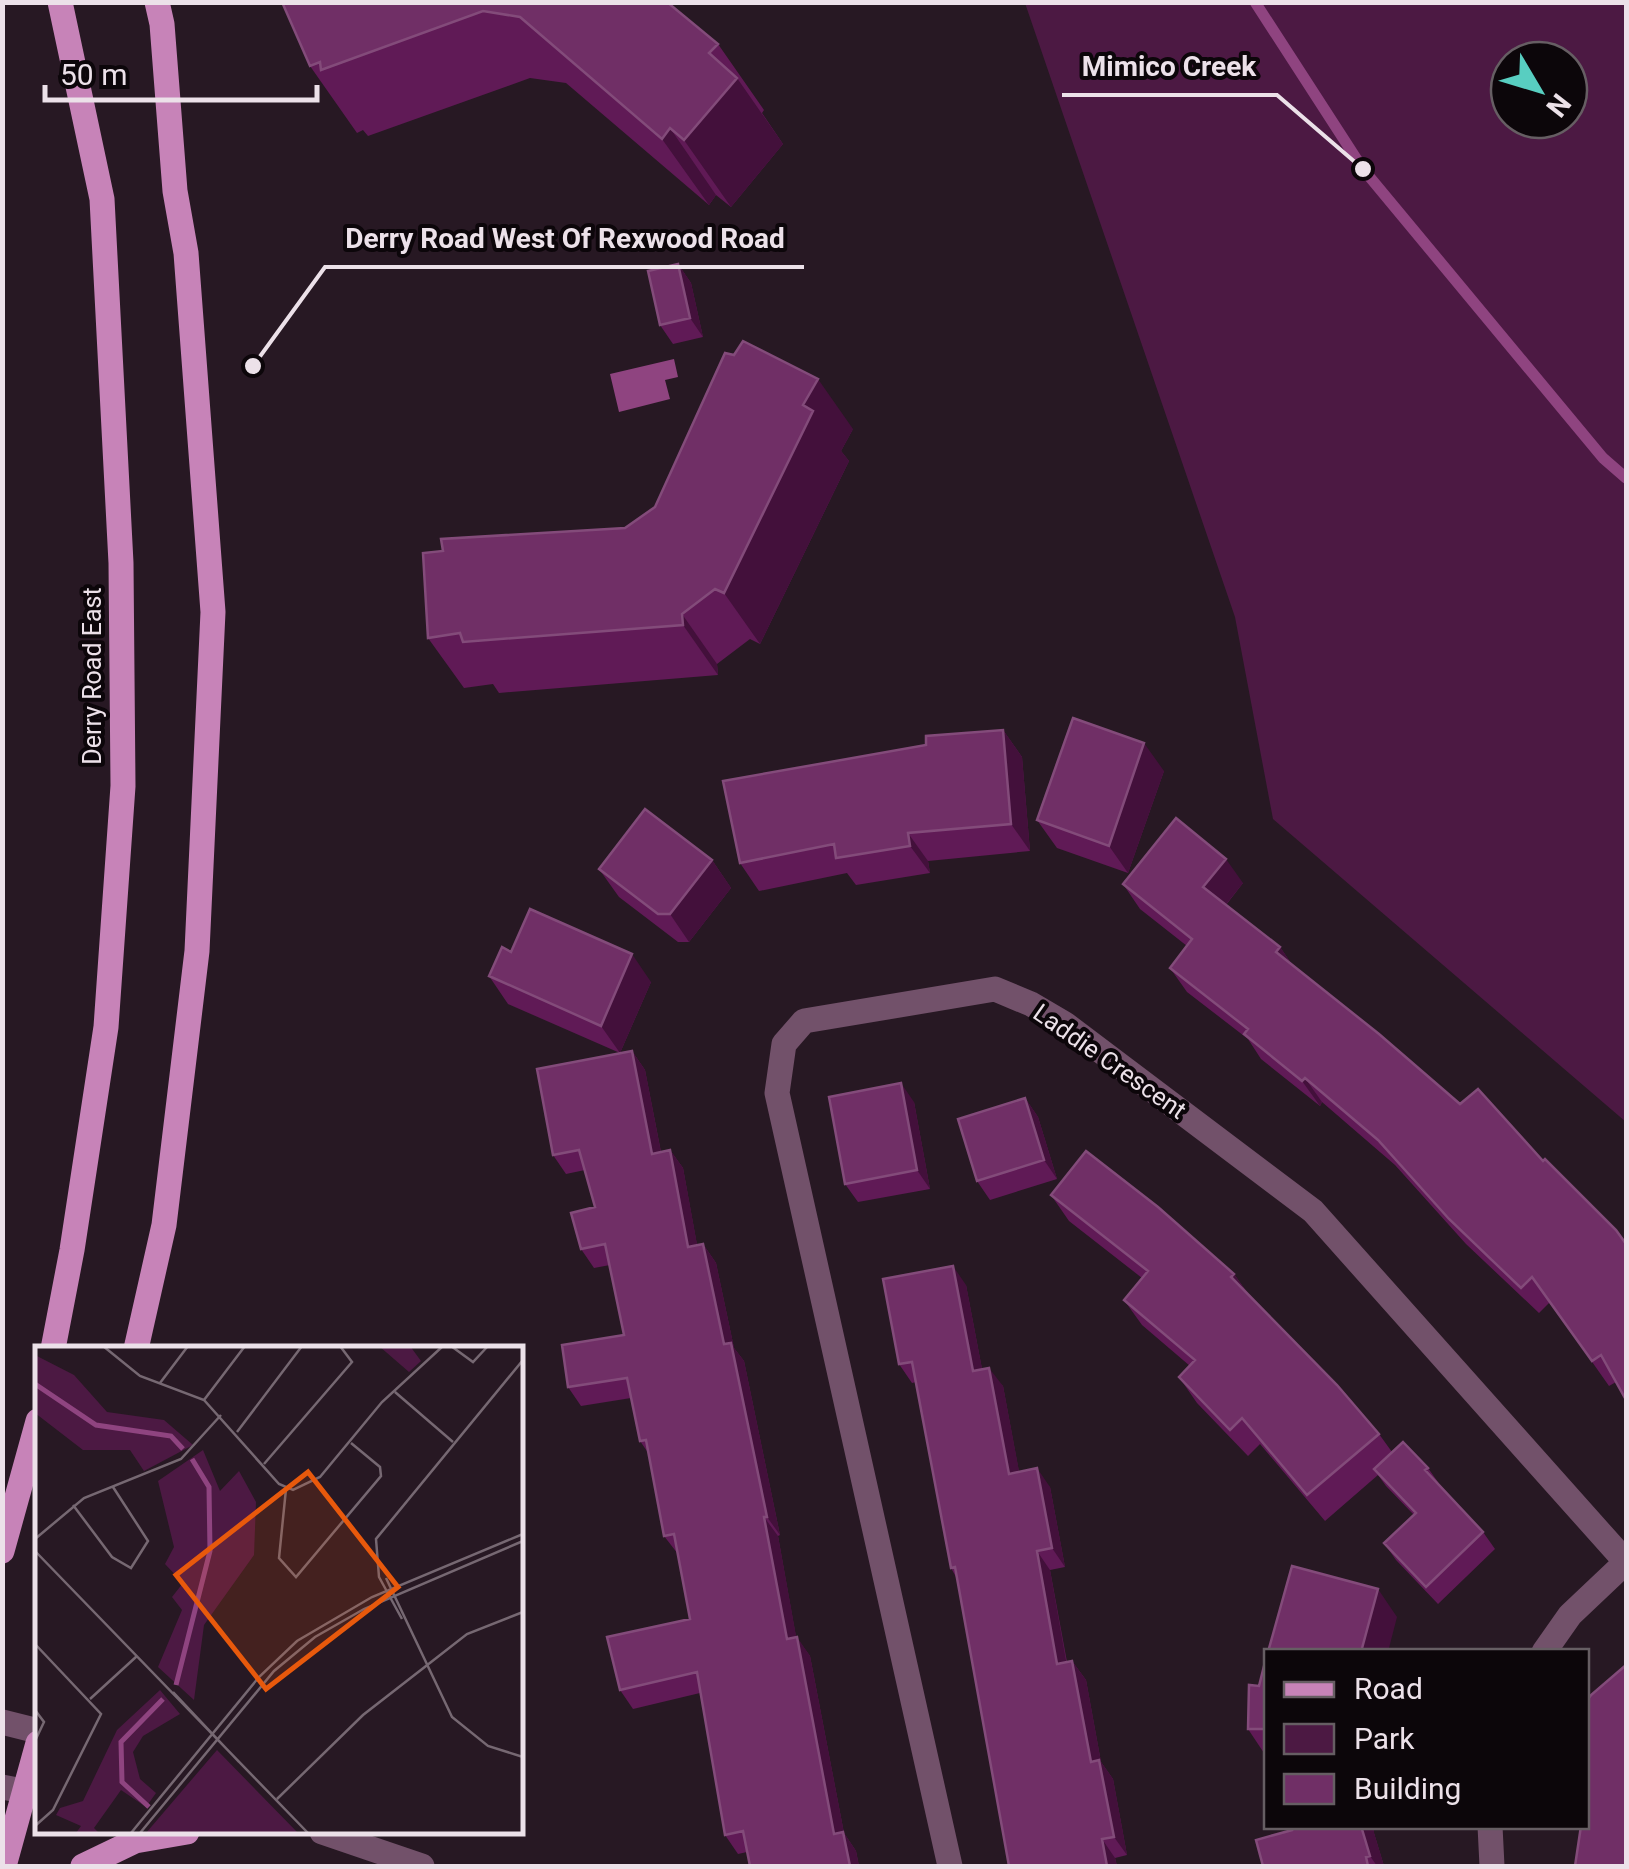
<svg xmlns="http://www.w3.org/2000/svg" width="1629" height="1869" font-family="Roboto,sans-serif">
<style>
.green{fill:#4c1943;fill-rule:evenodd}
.water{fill:#8f4480}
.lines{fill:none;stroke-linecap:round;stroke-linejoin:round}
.stream{stroke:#8f4480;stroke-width:11}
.minor{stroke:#72516a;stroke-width:25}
.major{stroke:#c783b8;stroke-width:25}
.wall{fill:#601a56}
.shaded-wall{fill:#43103b}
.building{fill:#702f66;stroke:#834b7a;stroke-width:2.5}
.labels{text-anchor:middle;stroke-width:8;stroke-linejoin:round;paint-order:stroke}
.street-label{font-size:25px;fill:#ece1e9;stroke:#0c060a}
.inset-river{fill:none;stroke:#8f4480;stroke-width:5}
.inset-road{fill:none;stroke:#766872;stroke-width:2.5}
.view{fill:#e8590c;fill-opacity:0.15;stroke:#e8590c;stroke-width:5}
.inset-edge{fill:none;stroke:#ece1e9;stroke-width:5}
.leader{fill:none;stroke:#ece1e9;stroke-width:4}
.callout-dot{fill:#ece1e9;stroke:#0c060a;stroke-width:4}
.callout-label{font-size:28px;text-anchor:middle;font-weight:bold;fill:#ece1e9;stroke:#0c060a;stroke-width:8;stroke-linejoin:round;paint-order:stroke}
</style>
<rect width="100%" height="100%" fill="#271823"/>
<path class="green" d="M1504,3H1626V1122L1273,819L1235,617L1025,3ZM1509,60H1569V120H1509Z"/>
<path class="water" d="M674,359L678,377L665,380L670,399L619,412L610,374Z"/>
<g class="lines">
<path class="stream" d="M1255,2L1363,169L1603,458L1626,478"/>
<path class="minor" d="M1544,1652L1570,1615L1626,1562
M2,1722L38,1731
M2,1787L38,1794
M1490,1826L1492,1866
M322,1832L422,1866
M950,1866L777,1093L784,1044L804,1021L995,989L1031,1004L1065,1024L1313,1211L1626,1562"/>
<path class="major" d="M53,1349L72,1250L106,1027L123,786L121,563L102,199L60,2
M136,1349L164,1225L197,951L213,612L186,253L175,191L162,24L157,2
M2,1551L38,1421
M4,1866L38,1743
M83,1866L135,1841L187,1832"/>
</g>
<path class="wall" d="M282,2H667L718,44L764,110L762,113L783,144L731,207L716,195L709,205L566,83L530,78L368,136L363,130L357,133L310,66Z
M678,264L691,283L703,337L673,344L660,325Z
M853,429L841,451L849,461L760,644L750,639L717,664L718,675L499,693L493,684L464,688L428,638L625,528Z
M1003,730L1022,757L1030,851L928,861L930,873L856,885L847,873L759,891L740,863L926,745Z
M1164,771L1128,873L1057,848L1037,820Z
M712,860L731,888L689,942H678L619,897L599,869Z
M1243,883L1226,905L1280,947L1293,966L1460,1104L1616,1382L1609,1386L1550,1302L1539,1313L1466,1244L1395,1165L1322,1102L1320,1106L1261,1059L1248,1039L1187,992L1170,968L1187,946L1140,909L1123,884Z
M489,976L651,982L620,1053L508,1004Z
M632,1051L645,1070L661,1152L670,1150L683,1168L697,1245L703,1244L716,1263L734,1348L744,1361L780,1535L778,1536L796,1637L810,1656L844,1833L856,1851L859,1866H750L747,1852L738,1854L725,1835L700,1693L633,1709L620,1690L690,1619L678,1554L664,1536L649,1454L640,1441L631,1398L581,1406L568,1387L624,1335L610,1265L594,1268L581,1249L595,1207L585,1170L566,1174L553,1155Z
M1025,1098L1038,1117L1057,1179L990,1200L977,1181Z
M914,1102L930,1189L858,1202L845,1184Z
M1051,1195L1234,1274L1249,1295L1379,1434L1392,1452L1428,1468L1440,1485L1483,1532L1495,1549L1438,1604L1396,1560L1384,1543L1414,1515L1386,1486L1378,1475L1325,1521L1260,1444L1248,1456L1197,1403L1179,1377L1190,1366L1142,1325L1124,1300L1142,1278L1069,1221Z
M966,1285L982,1369L1003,1386L1019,1472L1050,1487L1065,1567L1050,1570L1067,1662L1072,1661L1086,1680L1101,1762L1113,1779L1127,1855L1115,1858L1117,1866L951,1568L916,1382L912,1383L899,1364Z
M1266,1658V1756L1248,1729Z
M1292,1830L1374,1833L1384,1866H1263Z"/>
<path class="shaded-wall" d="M737,78L783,144L731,207L684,140Z
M670,128L716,195L709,205L662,139Z
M678,264L691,283L703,337L690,318Z
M818,379L853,429L841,451L849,461L760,644L724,593L803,405Z
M682,614L717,664L718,675L683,625Z
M1003,730L1022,757L1030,851L1011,824Z
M1144,743L1164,771L1128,873L1109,846Z
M908,833L928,861L930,873L910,846Z
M1226,859L1243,883L1220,912L1203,887Z
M712,860L731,888L689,942L670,914Z
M1280,947L1297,972L1276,952Z
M632,954L651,982L620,1053L601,1026Z
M632,1051L645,1070L665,1173L652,1154Z
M1305,1078L1322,1102L1320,1106L1302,1081Z
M901,1083L914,1102L930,1189L917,1170Z
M1025,1098L1038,1117L1057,1179L1044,1160Z
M670,1150L683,1168L701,1266L688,1247Z
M703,1244L716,1263L734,1348L744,1361L780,1535L767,1517L724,1344Z
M953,1266L966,1285L986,1390L973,1371Z
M1234,1274L1252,1300L1231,1277Z
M989,1368L1003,1386L1023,1492L1009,1474Z
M1037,1468L1050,1487L1065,1567L1052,1548Z
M764,1517L778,1536L800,1658L787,1639Z
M1037,1551L1050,1570L1070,1683L1057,1664Z
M1378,1589L1397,1617L1388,1652H1361Z
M797,1637L810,1656L844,1833L856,1851L859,1866H850L834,1834Z
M1072,1661L1086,1680L1101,1762L1113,1779L1127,1855L1114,1837L1091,1762Z
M1361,1826H1374V1833L1384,1866H1377L1370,1856Z
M1102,1839L1115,1858L1117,1866H1107Z"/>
<path class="building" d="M282,2H667L718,44L709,53L737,78L684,140L670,128L662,139L520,17L483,11L321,70L320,62L310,66Z
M678,264L690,318L660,325L648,271Z
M743,341L818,379L803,405L813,411L724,593L715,589L682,614L683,625L463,642L460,633L428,638L423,553L443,551L441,539L625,528L655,507L725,353L734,355Z
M1073,718L1144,743L1109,846L1037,820Z
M1003,730L1011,824L908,833L910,846L836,858L834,844L740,863L723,781L926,745V736Z
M645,809L712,860L670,914H658L599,869Z
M1176,818L1226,859L1203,887L1280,947L1276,952L1379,1034L1460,1104L1478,1089L1543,1161L1545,1159L1616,1230L1626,1244V1400L1601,1355L1592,1361L1532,1277L1521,1288L1449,1219L1378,1140L1305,1078L1302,1081L1244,1034L1248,1029L1170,968L1192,939L1123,884Z
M530,909L632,954L601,1026L489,976L502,947L511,952Z
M632,1051L652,1154L670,1150L688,1247L703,1244L724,1344L731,1343L767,1517H764L787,1639L797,1637L834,1834L843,1832L850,1866H750L743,1831L725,1835L697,1672L620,1690L607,1637L690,1619L674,1534L664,1536L646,1440L640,1441L627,1378L568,1387L562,1345L624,1335L605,1244L581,1249L571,1213L595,1207L579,1150L553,1155L537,1069Z
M901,1083L917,1170L845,1184L829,1097Z
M1025,1098L1044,1160L977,1181L958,1119Z
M1086,1151L1158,1207L1234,1274L1231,1277L1337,1385L1379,1434L1307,1495L1242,1418L1230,1430L1179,1377L1195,1360L1124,1300L1148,1271L1051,1195Z
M953,1266L973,1371L989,1368L1009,1474L1037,1468L1052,1548L1037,1551L1057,1664L1072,1661L1091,1762L1099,1760L1114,1837L1102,1839L1107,1866H1009L955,1567L951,1568L912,1362L899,1364L883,1279Z
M1403,1442L1428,1468L1425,1470L1483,1532L1426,1587L1384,1543L1416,1513L1374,1469Z
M1292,1566L1378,1589L1361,1652H1268Z
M1266,1658V1729H1248L1249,1685L1259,1686Z
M1626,1665V1866H1575L1581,1826H1586V1702L1591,1695Z
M1291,1826H1361L1370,1856L1366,1857L1368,1866H1263L1256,1840L1292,1830Z"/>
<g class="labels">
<g class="street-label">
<text transform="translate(92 676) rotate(-90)" y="9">Derry Road East</text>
<text transform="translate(1110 1061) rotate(35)" y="9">Laddie Crescent</text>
</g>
</g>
<g transform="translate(35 1346)">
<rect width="488" height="488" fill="#271823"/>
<path d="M344,0H375L386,15L374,26ZM0,9L39,29L72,66L129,74L158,99L109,125L95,104H48L0,67ZM168,104L185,145L204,125L221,156L219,209L169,279L159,354L123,321L147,264L137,251L148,237L130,218L139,201L123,135ZM125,344L145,368L108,390L98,406L105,433L121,447L111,461L86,444L59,482L64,487H41L46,480L21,469L25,462L48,455L82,384ZM182,404L263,487H111Z" fill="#4c1943"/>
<path class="inset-river" d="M0,38L61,79L136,90L148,103M141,339L175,205L174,141L157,113M114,461L87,436L86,396L128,353"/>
<path class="inset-road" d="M68,0L105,30L169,54L244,138L258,144L285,131L347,56L408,0M416,0L438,16L453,0M125,37L153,0M360,46L418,96M169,54L210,0M202,86L267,0M229,118L317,16L305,0M251,143L244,212L261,231L346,130L345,121L316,97M38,159L77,211L96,222L113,195L78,141M0,193L49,152L146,113L186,69M0,205L273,487M351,232L417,371L453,400L488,411M367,273L344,231L341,193L488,14M0,298L66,368L18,464L0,480M138,346L204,416M55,353L102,310M0,364L9,376L0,395M242,453L328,369L391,320L432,288L488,266M96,487L224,331L262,295L337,251L488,188M105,487L239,325L280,291L329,263L488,195"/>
<path class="view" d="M273,126L363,241L231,343L141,229Z"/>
<rect width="488" height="488" class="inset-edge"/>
</g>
<path class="leader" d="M1363 169L1277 95H1062M253 366L325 267H804"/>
<g class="callout-dot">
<circle cx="1363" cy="169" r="10"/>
<circle cx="253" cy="366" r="10"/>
</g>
<g class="callout-label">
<text x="1169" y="76">Mimico Creek</text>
<text x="565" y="248">Derry Road West Of Rexwood Road</text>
</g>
<rect width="1629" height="1869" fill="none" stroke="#ece1e9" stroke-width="10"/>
<rect x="1264" y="1649" width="325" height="180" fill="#0c060a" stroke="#665e63" stroke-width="2.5"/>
<rect x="1284" y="1682" width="50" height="15" fill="#c783b8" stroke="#665e63" stroke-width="2.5"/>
<text x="1354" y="1699" font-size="30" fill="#ece1e9">Road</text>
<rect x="1284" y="1724" width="50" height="30" fill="#4c1943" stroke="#665e63" stroke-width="2.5"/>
<text x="1354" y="1749" font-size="30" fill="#ece1e9">Park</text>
<rect x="1284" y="1774" width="50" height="30" fill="#702f66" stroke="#665e63" stroke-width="2.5"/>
<text x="1354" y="1799" font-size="30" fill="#ece1e9">Building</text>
<g transform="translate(1539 90) rotate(128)"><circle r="48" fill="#0c060a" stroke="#665e63" stroke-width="2.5"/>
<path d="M0-8L18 38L0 25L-18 38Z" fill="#58cec1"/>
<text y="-15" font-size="28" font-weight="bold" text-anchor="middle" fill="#ece1e9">N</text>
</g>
<path d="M45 85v15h272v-15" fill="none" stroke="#ece1e9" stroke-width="5"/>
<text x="60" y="85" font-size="30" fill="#ece1e9" stroke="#0c060a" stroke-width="8" paint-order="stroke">50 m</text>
</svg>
